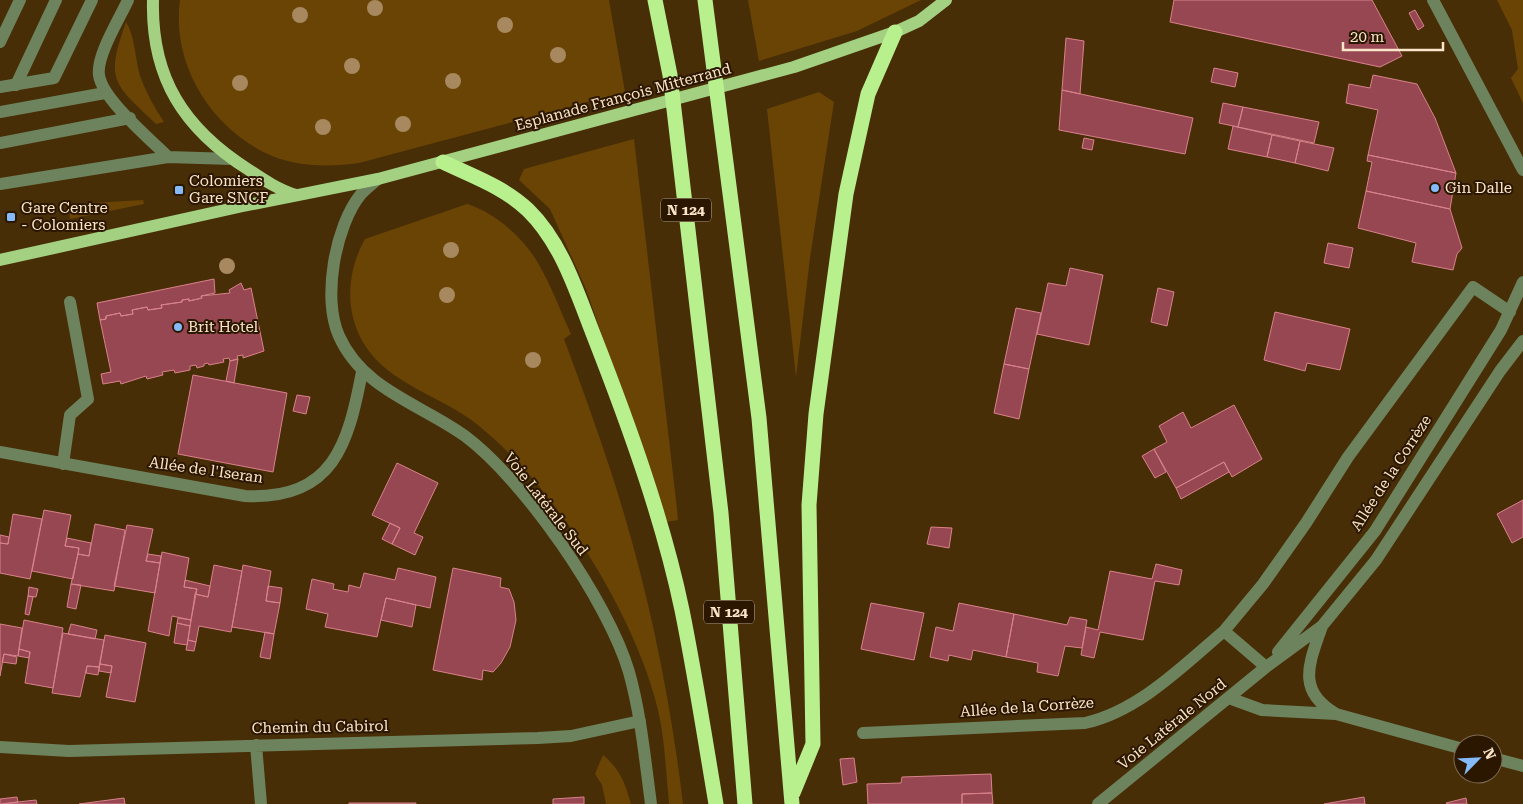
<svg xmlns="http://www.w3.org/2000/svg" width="1523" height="804" font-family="'Roboto Serif',serif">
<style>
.green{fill:#694405}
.building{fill:#974752;stroke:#d9828c}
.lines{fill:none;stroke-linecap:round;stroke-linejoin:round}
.minor{stroke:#6d835d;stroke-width:12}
.major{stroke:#a3d181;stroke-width:12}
.highway{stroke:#b9f08e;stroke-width:15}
.tree{fill:#a7885f}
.poi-dot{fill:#85bbfb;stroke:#2b1700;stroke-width:2}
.labels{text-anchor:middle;stroke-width:4;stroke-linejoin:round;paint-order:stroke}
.shield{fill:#2b1700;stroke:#bda78d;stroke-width:1}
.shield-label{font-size:14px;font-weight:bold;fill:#fbe5ca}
.street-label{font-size:15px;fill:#fbe5ca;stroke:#2b1700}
.poi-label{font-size:15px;fill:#fbe5ca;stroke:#2b1700;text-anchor:start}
</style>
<rect width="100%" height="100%" fill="#482e06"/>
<path class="green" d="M180,0H609L625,92L359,163C330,167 299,167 272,156C212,130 171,65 180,0Z
M748,0H921L857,31L759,61Z
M1497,0H1523V103L1511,78L1518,69L1512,30Z
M126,22C135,36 135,58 140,76C146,92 154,107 164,122L156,124C113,83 105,81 126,22Z
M819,92L834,102L810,258L796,377L767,109Z
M634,139L676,500L678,520L666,522L586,289L550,209L519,180L524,169Z
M143,200L144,204L70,219L69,207L75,204Z
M467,204C494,212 524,238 538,263C551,285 560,310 571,334L564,339C581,385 598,431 613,478C647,584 670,694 683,804H669C666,773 665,740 658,710C635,614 556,488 479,426C443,396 389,385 364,344C344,311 347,271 365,239Z
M603,755C620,769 625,783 631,804H606L602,785L595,774Z"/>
<path class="building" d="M1174,0H1372L1402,56L1380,67L1170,22Z
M1415,10L1424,26L1418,30L1409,13Z
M1066,38L1084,41L1080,94L1062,90Z
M1214,68L1238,73L1235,87L1211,82Z
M1373,75L1417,84L1435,118L1456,173L1368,155L1378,110L1346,103L1349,84L1370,88Z
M1062,90L1193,118L1185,154L1059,130Z
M1223,103L1243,107L1238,127L1219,123Z
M1243,107L1319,122L1314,143L1238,127Z
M1233,126L1272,135L1267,157L1228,149Z
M1272,135L1300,141L1295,163L1267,157Z
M1084,138L1094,140L1092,150L1082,148Z
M1300,141L1334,148L1328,171L1295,163Z
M1368,155L1456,173L1450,209L1366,191L1372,162L1367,161Z
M1366,191L1450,209L1462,248L1457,254L1453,270L1412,262L1416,243L1358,228Z
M1328,243L1353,248L1349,268L1324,263Z
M1070,268L1103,275L1089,345L1037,334L1048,283L1066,286Z
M214,279L215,293L201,296L202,298L189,301V299L182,300V302L161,305L162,308L148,310L147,307L132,310L133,314L121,316L120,313L106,316V319L100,320L97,303Z
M241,283L244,290L251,288L264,351L243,358V355L237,356L238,359L230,361L229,358L223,359L224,362L209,365L208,363L204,364V366L197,368L196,365L190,366V370L175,373L174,370L162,372L163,375L147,379L146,376L121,384L120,381L103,384L101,374L111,372L100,320L106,319V316L120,313L121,316L133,314L132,310L147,307L148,310L162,308L161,305L182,302V300L189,299V301L202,298L201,296L230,293L229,290Z
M1158,288L1174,292L1167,326L1151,322Z
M1016,308L1041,313L1029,369L1004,364Z
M1275,312L1350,329L1340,370L1307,363L1305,371L1264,360Z
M238,359L234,383L226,381L230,361Z
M1004,364L1029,369L1019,419L994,413Z
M193,375L287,393L273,472L178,454Z
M297,395L310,397L306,414L293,411Z
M1234,405L1262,459L1232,477L1224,462L1176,488L1154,449L1167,442L1159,426L1183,412L1191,428Z
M1154,449L1166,472L1155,478L1142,456Z
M1224,462L1229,472L1181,499L1176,488Z
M397,463L438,483L414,533L423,537L415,555L392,544L400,528L372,515Z
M1523,500V537L1512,543L1497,514Z
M44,510L71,515L65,546L79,548L73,579L32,571Z
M13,514L42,519L30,579L0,573V543L8,544Z
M390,523L400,528L392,544L382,539Z
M95,524L125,530L114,591L71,584L78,554L89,556Z
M127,525L153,529L146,561L160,563L155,593L114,586Z
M931,527L952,528L949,548L927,544Z
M0,535L9,537L8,544L0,543Z
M67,538L91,543L89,556L78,554L79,548L65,546Z
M162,552L189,558L184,587L197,589L191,620L172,616L169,636L148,631Z
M148,554L161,556L160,563L146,561Z
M1156,564L1182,570L1179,585L1155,581L1143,640L1100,632L1094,658L1081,655L1086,627L1098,630L1110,571L1152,579Z
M214,565L242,571L231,632L199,626L196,642L188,640L195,594L208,597Z
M243,565L271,571L266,601L280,603L274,634L232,627Z
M398,568L436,577L430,608L386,598L377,637L325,627L328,614L306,609L312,579L334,584L333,589L348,592L349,585L360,588L364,573L395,580Z
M453,568L501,578L500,587L509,589L514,602L516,620L510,647L501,663L493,672L483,670L482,680L433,670Z
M185,580L210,586L208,597L195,594L197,589L184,587Z
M71,584L81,585L76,609L67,607Z
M268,586L282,588L280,603L266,601Z
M29,587L38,589L36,597L28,596Z
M28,596L33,597L29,615L25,614Z
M386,598L416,605L412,627L381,620Z
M871,603L924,613L914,660L861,649Z
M959,603L1014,614L1006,657L973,650L971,660L949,655L948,661L930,657L936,627L953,631Z
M1014,614L1067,625L1070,617L1087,620L1082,648L1065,646L1058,676L1037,672L1038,663L1006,657Z
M178,618L191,620L190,626L177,623Z
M24,620L63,628L53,688L25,683L30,652L19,649Z
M177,623L190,626L187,645L174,643Z
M0,624L22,628L18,656L4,654L0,676Z
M71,624L97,630L95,639L68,634Z
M265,632L274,634L270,659L260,657Z
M63,633L104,640L99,667L87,666L80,697L52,693Z
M105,635L146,643L135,702L106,697L112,666L100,664Z
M188,640L196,642L194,651L186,650Z
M19,649L30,652L29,658L18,656Z
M4,654L17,657L16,664L2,662Z
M100,664L112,666L111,673L99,671Z
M87,666L99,667L98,675L86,673Z
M854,758L857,782L843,785L840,759Z
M991,774L992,793L962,794V804H868L867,784L901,783L902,777Z
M992,793L993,804H962V794Z
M17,797L18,802L0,804V799Z
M584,797V804H553V799Z
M1364,797L1365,804H1324Z
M124,798L125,804H79Z
M1466,798L1467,804H1447L1446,803Z
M36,800L37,804H3L18,802Z
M349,803H416V804H349Z"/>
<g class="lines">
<path class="minor" d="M128,0C120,18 96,56 99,75C102,99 150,139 168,157
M1433,0L1523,170
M0,42L20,0
M16,85L56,0
M0,87L54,78L92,0
M0,112L105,93
M0,143L130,118
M378,179C372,184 366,189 361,194C335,226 322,299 339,336C363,390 421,404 465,436C524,480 608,601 629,672C641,715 645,760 651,804
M0,184L168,157L232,159
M0,452L245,496C334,500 348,444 362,372
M63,464L70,415L88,399L70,302
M1322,626C1310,662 1295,690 1336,714
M1224,631L1263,584L1306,523L1348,457L1473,287L1510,312
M1278,652L1375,531L1501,330L1523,282
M1229,698L1262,710L1336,714L1463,749
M863,733L1085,723C1139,711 1184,665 1224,631L1266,667
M256,745L261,804
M0,747L69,751L538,738L571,736L640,721
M1493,758L1523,766
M1098,804L1266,667L1322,626L1376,560L1500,371L1523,341"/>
<path class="major" d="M153,0C151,78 184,129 249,170C264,180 279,190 296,195
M0,260L243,206L378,179L794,67L895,32L919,21L946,0"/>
<path class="highway" d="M655,0L670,75L721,513L745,804
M705,0L759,418L792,804
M443,162C472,176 504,187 528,210C562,243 577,293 594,336C628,423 663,519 682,610C695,674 705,739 716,804
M793,793L813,744L809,505L816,414L846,194L868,94L895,32"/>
</g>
<g class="tree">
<circle cx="375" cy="8" r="8"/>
<circle cx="300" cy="15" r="8"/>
<circle cx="505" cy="25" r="8"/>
<circle cx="558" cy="55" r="8"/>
<circle cx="352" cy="66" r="8"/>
<circle cx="453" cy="81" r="8"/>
<circle cx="240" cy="83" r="8"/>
<circle cx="403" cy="124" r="8"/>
<circle cx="323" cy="127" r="8"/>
<circle cx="451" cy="250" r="8"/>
<circle cx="227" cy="266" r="8"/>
<circle cx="447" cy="295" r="8"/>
<circle cx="533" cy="360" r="8"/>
</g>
<g class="poi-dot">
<circle cx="1435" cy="188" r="5"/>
<rect x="174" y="185" width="10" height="10" rx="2.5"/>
<rect x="6" y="212" width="10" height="10" rx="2.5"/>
<circle cx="178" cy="327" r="5"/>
</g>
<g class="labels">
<g class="shield">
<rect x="661" y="198.5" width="50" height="23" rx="4"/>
<rect x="704" y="600.5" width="50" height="23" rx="4"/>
</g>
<g class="shield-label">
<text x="686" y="215">N 124</text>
<text x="729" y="617">N 124</text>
</g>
<g class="street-label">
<text transform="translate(623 97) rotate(-15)" y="5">Esplanade François Mitterrand</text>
<text transform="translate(206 470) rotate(8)" y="5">Allée de l'Iseran</text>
<text transform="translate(1391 473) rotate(-57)" y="5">Allée de la Corrèze</text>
<text transform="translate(546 504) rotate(52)" y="5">Voie Latérale Sud</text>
<text transform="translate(1027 707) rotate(-4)" y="5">Allée de la Corrèze</text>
<text transform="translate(1172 724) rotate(-39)" y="5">Voie Latérale Nord</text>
<text transform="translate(320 727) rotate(-1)" y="5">Chemin du Cabirol</text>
</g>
<g class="poi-label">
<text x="189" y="186">Colomiers<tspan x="189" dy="17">Gare SNCF</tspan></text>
<text x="1445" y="193">Gin Dalle</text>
<text x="21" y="213">Gare Centre<tspan x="21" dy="17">- Colomiers</tspan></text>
<text x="188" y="332">Brit Hotel</text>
</g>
</g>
<g transform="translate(1478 759) rotate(66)"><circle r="24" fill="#2b1700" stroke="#7e6951"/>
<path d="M0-4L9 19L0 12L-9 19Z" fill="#85bbfb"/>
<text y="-8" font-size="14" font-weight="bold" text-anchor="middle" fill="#fbe5ca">N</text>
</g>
<path d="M1343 42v8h100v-8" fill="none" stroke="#fbe5ca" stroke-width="2.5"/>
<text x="1350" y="42" font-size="15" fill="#fbe5ca" stroke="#2b1700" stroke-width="4" paint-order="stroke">20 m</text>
</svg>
